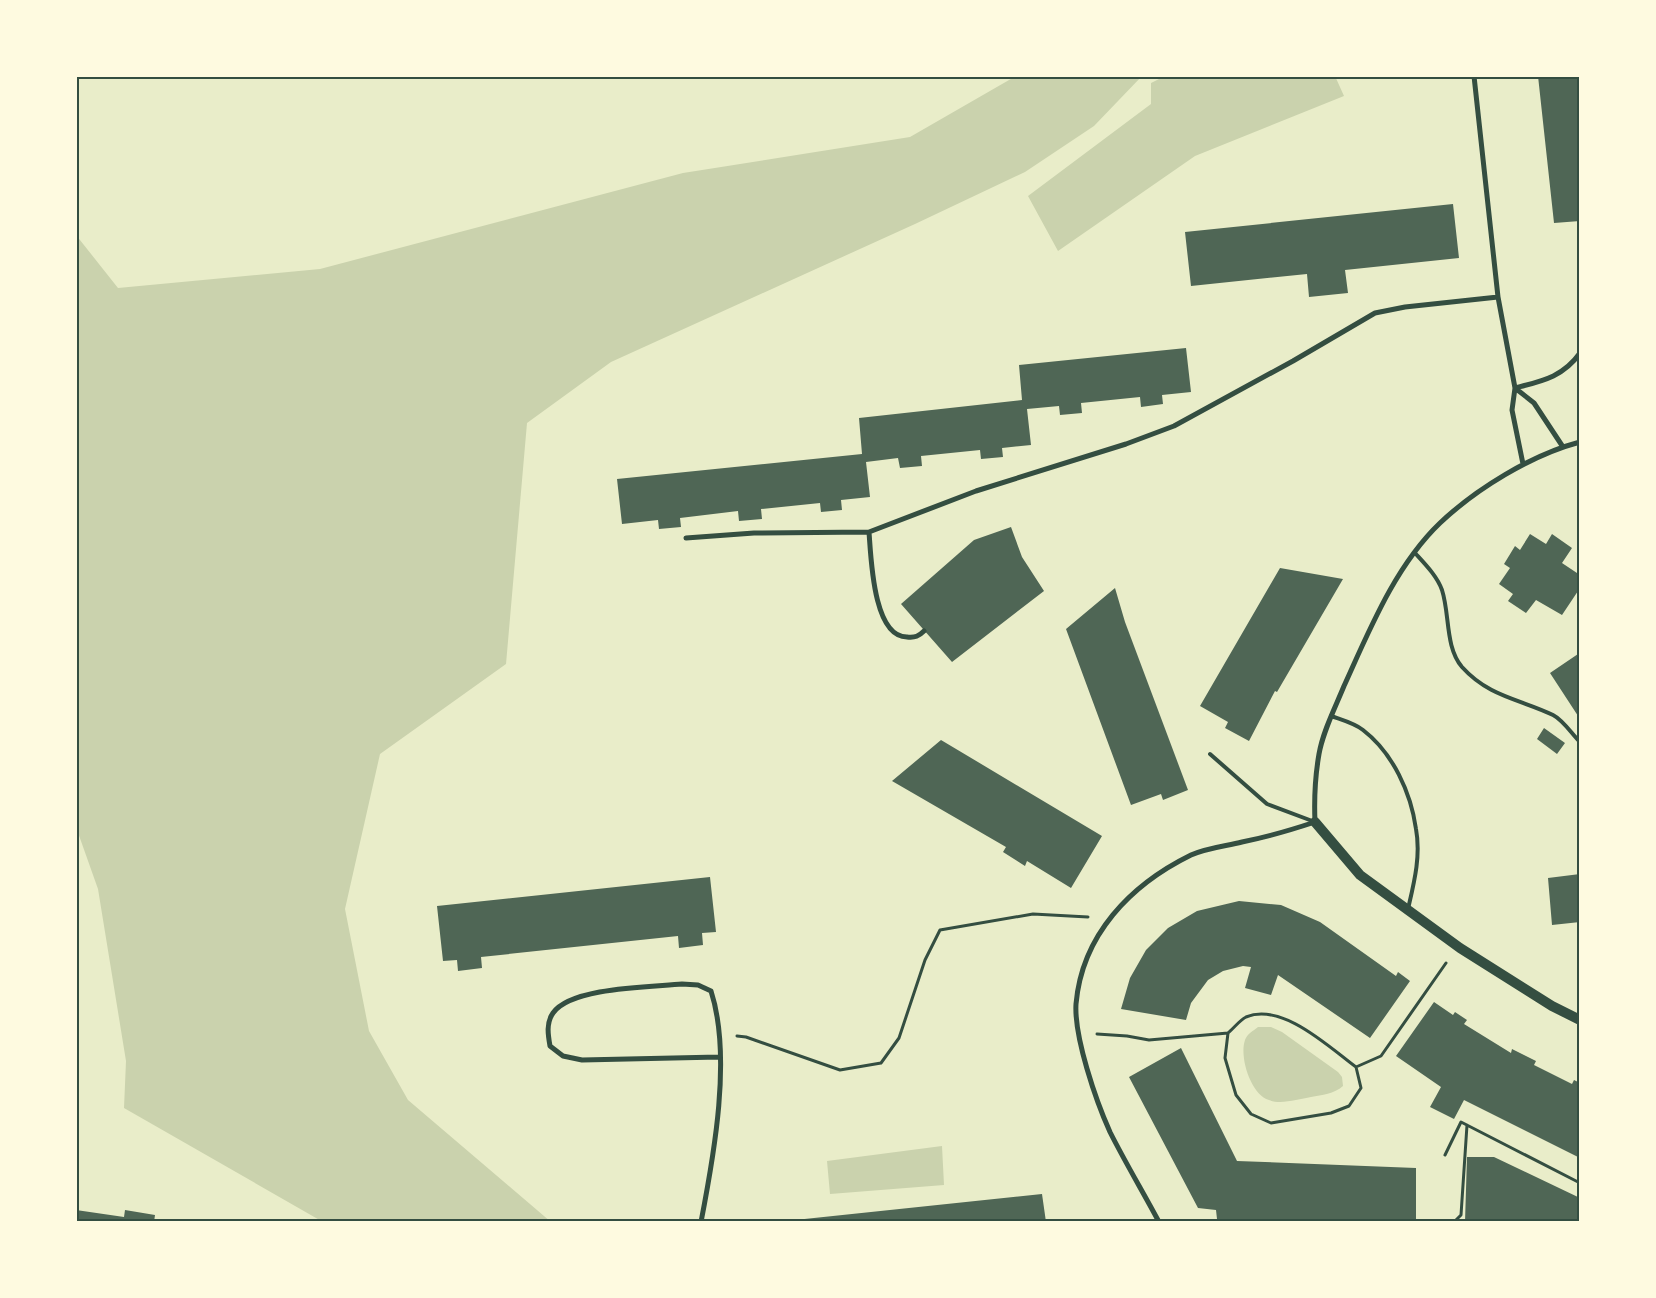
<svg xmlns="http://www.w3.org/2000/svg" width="1656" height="1298" font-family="'Varela Round',sans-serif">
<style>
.green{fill:#cad2ad}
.building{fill:#4f6655}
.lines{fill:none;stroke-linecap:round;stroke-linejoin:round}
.path{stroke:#344e41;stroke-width:3}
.service{stroke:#344e41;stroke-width:4}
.minor{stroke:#344e41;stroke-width:5}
.secondary{stroke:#344e41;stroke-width:10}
.neatline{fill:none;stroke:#344e41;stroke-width:2}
</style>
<rect width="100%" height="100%" fill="#e9edc9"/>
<path class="green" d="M1016,76H1142L1094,126L1025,172L915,224L611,362L527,423L506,664L380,754L345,909L369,1031L408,1100L551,1222H323L124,1108L126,1061L98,889L76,827V235L118,288L320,269L683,173L910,137Z
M1165,76H1335L1344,96L1195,156L1058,251L1028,196L1151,104V83Z
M1258,1027H1271L1282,1032L1338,1072L1342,1077L1343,1086C1334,1094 1322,1095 1311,1097C1298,1099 1281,1105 1269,1100C1251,1095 1239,1057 1245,1040C1247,1034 1253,1031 1258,1027Z
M942,1146L944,1185L830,1194L827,1161Z"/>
<path class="building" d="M1538,76H1580V221L1554,223Z
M1453,204L1459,258L1345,270L1348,293L1309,297L1307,274L1191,286L1185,232Z
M1186,348L1191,392L1162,395L1163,404L1141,407L1140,397L1081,403L1082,413L1060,415L1059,406L1027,409L1031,445L1002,448L1003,457L981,459L980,450L921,456L922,466L900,468L898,458L866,462L870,497L841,500L842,510L821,512L820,503L761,509L762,519L739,521L738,511L680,518L681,527L659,529L658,520L622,524L617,479L862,454L859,418L1022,400L1019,365Z
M1011,527L1022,557L1044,591L952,662L901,604L974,540Z
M1530,534L1546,544L1552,534L1572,548L1562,563L1580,575V588L1562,615L1536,600L1526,613L1508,601L1513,594L1499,584L1510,568L1504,564L1515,546L1520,550Z
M1280,568L1343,579L1277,692L1275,691L1249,741L1225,728L1228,722L1200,706Z
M1115,588L1125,622L1188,790L1163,800L1161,794L1131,805L1066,629Z
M1578,654L1580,656V719L1550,673Z
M1544,728L1565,743L1557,754L1537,739Z
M941,740L1102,836L1071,888L1027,861L1025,866L1003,852L1006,847L892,781Z
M1580,874V922L1552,925L1548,878Z
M710,877L716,932L702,933L703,945L679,948L678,936L481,957L482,968L458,971L457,960L443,961L437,906Z
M1239,901L1281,905L1320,922L1396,976L1398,972L1410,981L1370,1038L1278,975L1271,995L1245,988L1251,967L1243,966L1223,971L1208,980L1191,1003L1186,1020L1121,1009L1130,978L1146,950L1168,928L1197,911Z
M1434,1002L1453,1015L1455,1012L1467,1020L1464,1024L1511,1053L1512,1049L1536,1061L1534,1065L1572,1084L1574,1080L1580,1083V1158L1464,1100L1454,1119L1430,1107L1441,1087L1396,1056Z
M1181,1048L1237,1161L1416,1168V1222H1265L1217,1219L1216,1210L1198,1208L1129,1077Z
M1467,1157H1494L1580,1198V1222H1465Z
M1042,1194L1046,1222H795V1220Z
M76,1210L124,1217L125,1210L155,1215L154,1222H76Z"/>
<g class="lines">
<path class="path" d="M1097,1034L1127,1036L1149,1040L1228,1033
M737,1036L746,1037L840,1070L881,1063L899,1038L925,960L940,930L1033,914L1088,917
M1356,1067L1361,1088L1349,1106L1331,1113L1271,1123L1251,1114L1236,1095L1225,1058L1228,1033C1234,1028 1240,1020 1246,1017C1282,1002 1329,1047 1356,1067L1381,1056L1446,963
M1445,1155L1461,1122L1580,1183
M1454,1222L1461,1215L1467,1125"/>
<path class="service" d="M1415,553C1425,564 1437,576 1442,590C1450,615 1445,647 1462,667C1489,697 1520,699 1553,715C1563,720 1572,734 1580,742
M1331,716C1342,720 1354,723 1363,730C1393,753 1411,793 1416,829C1421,856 1414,883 1408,909
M1210,754L1267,804L1315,822"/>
<path class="minor" d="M1474,76L1498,297L1515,388L1512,410L1523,464
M1515,388L1534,403L1563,447
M1515,388C1542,381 1563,377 1580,353
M869,532C871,557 873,637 907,637C915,638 919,636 924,631
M686,538L754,533L869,532L976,491L1126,444L1174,426L1293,361L1375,313L1405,307L1498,297
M701,1222C714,1155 732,1056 711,991L698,985L682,984C652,987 571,987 553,1013C546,1023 548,1035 550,1046L563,1056L582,1060L719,1057
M1159,1222C1143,1192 1125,1162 1110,1132C1096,1101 1074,1037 1076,1004C1082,935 1130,885 1191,855C1206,848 1226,846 1242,842C1267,837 1291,830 1315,822C1314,799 1315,777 1319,754C1323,731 1335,708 1344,686C1369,631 1395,566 1440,523C1476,489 1531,455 1580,442"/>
<path class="secondary" d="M1315,822L1360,875L1460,948L1552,1006L1580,1020"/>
</g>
<rect width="1656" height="1298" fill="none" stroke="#fefae0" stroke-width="155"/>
<rect x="78" y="78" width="1500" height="1142" class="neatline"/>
</svg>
